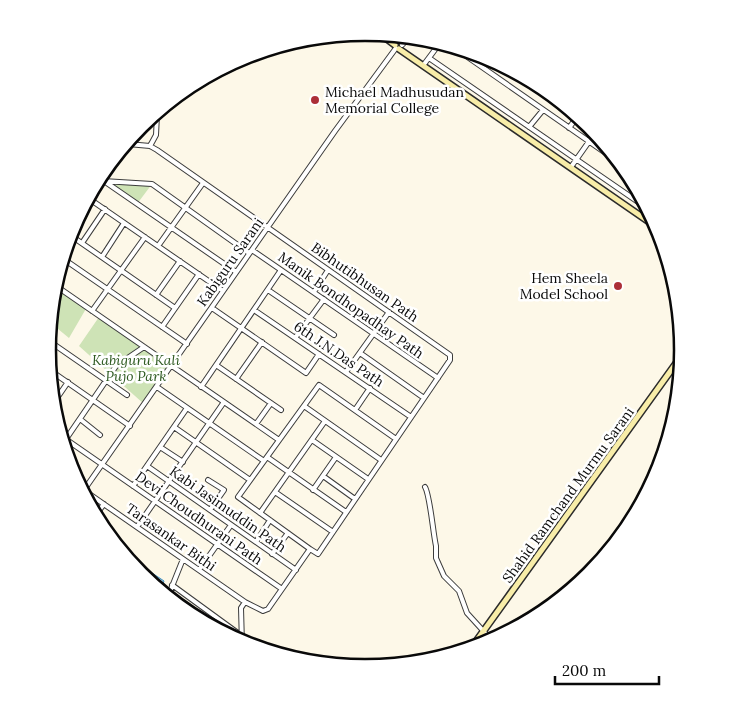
<svg xmlns="http://www.w3.org/2000/svg" width="730" height="701" font-family="Lora,serif">
<style>
.green{fill:#cee3b6}
.water{fill:#b1daf0;stroke:#3f8fc0}
.lines{fill:none;stroke-linecap:round;stroke-linejoin:round}
.street-casing{stroke:#3c3c3c;stroke-width:6}
.secondary-casing{stroke:#2b2b2b;stroke-width:8}
.street{stroke:#fff;stroke-width:4}
.secondary{stroke:#f8eda8;stroke-width:5}
.poi-dot{fill:#ac2f38;stroke:#fff;stroke-width:2}
.labels{text-anchor:middle;stroke-width:5;stroke-linejoin:round;paint-order:stroke}
.poi-label{font-size:14px;fill:#090909;stroke:#fff;text-anchor:start}
.street-label{font-size:14px;fill:#090909;stroke:#fff}
.park-label{font-size:14px;font-style:italic;fill:#2e5a21;stroke:#fff}
.rim{fill:none;stroke:#090909;stroke-width:2.5}
</style>
<rect width="100%" height="100%" fill="#fdf8e8"/>
<path class="green" d="M107,182L152,184L137,204Z
M59,288L87,307L69,338L52,324Z
M99,317L172,366L144,404L79,346Z"/>
<path class="water" d="M128,557L164,581L161,589L140,575Z"/>
<g class="lines">
<g class="street-casing">
<path id="street" d="M402,45L406,41
M459,51L610,156
M429,58L644,206
M425,63L437,47
M529,127L543,110
M569,128L577,117
M128,144L150,146L157,150L450,355V360L318,554L310,549
M150,146L156,135L157,115
M571,167L595,133
M103,181L152,184L249,253
M104,181L236,272
M91,200L223,291
M70,235L175,308
M82,243L105,209
M158,246L203,183
M252,250L438,378
M102,257L124,223
M65,260L187,344
M59,288L279,440
M268,290L334,335
M314,292L328,270
M156,295L180,261
M212,308L306,373L319,354
M254,310L411,417
M92,311L145,237
M162,327L199,274
M295,338L324,299
M49,341L127,395
M360,353L424,398
M216,365L281,410
M51,371L130,426
M346,372L389,312
M236,379L262,342
M157,387L264,461
M201,387L281,270
M57,398L68,382
M304,406L381,460
M355,410L370,388
M80,419L100,435
M256,424L271,403
M174,427L250,480
M64,438L282,589
M66,439L116,366L144,347
M312,440L368,479
M160,447L183,462
M267,457L346,512
M147,466L296,570
M323,476L355,499
M208,480L224,490L210,510
M133,486L187,408
M425,487C430,495 433,533 436,546V558L444,576L459,591L467,613L487,635L488,643
M82,489L245,602L263,611L268,609L310,549L238,497L319,385L396,439
M84,490L335,131L396,48
M313,490L336,457
M275,492L333,532
M98,512L104,504
M260,513L325,421
M137,527L224,402
M256,542L270,520
M272,554L288,533
M199,570L231,525
M172,585L242,636
M169,594L183,559
M487,635L494,639
M242,644L241,608L245,602"/>
</g>
<g class="secondary-casing">
<path id="secondary" d="M383,36L395,45
M399,49L658,228
M472,647L682,355"/>
</g>
<use href="#street" class="street"/>
<use href="#secondary" class="secondary"/>
</g>
<g class="poi-dot">
<circle cx="315" cy="100" r="5"/>
<circle cx="618" cy="286" r="5"/>
</g>
<g class="labels">
<g class="poi-label">
<text x="325" y="97">Michael Madhusudan<tspan x="325" dy="16">Memorial College</tspan></text>
<text x="608" y="283" text-anchor="end">Hem Sheela<tspan x="608" dy="16">Model School</tspan></text>
</g>
<g class="street-label">
<text transform="translate(230 262) rotate(-55)" y="5">Kabiguru Sarani</text>
<text transform="translate(365 282) rotate(35)" y="5">Bibhutibhusan Path</text>
<text transform="translate(351 305) rotate(35)" y="5">Manik Bondhopadhay Path</text>
<text transform="translate(339 354) rotate(34)" y="5">6th J.N.Das Path</text>
<text transform="translate(568 495) rotate(-54)" y="5">Shahid Ramchand Murmu Sarani</text>
<text transform="translate(228 509) rotate(35)" y="5">Kabi Jasimuddin Path</text>
<text transform="translate(199 518) rotate(35)" y="5">Devi Choudhurani Path</text>
<text transform="translate(171 537) rotate(35)" y="5">Tarasankar Bithi</text>
</g>
<g class="park-label">
<text x="136" y="365">Kabiguru Kali<tspan x="136" dy="16">Pujo Park</tspan></text>
</g>
</g>
<path d="M0 0H730V701H0ZM56 350a309 309 0 1 1 618 0a309 309 0 1 1-618 0Z" fill="#fff" fill-rule="evenodd"/>
<path class="rim" d="M56 350a309 309 0 1 1 618 0a309 309 0 1 1-618 0Z"/>
<path d="M555 676v8h104v-8" fill="none" stroke="#090909" stroke-width="2.5"/>
<text x="562" y="676" font-size="15" fill="#090909" stroke="#ffffff" stroke-width="4" paint-order="stroke">200 m</text>
</svg>
